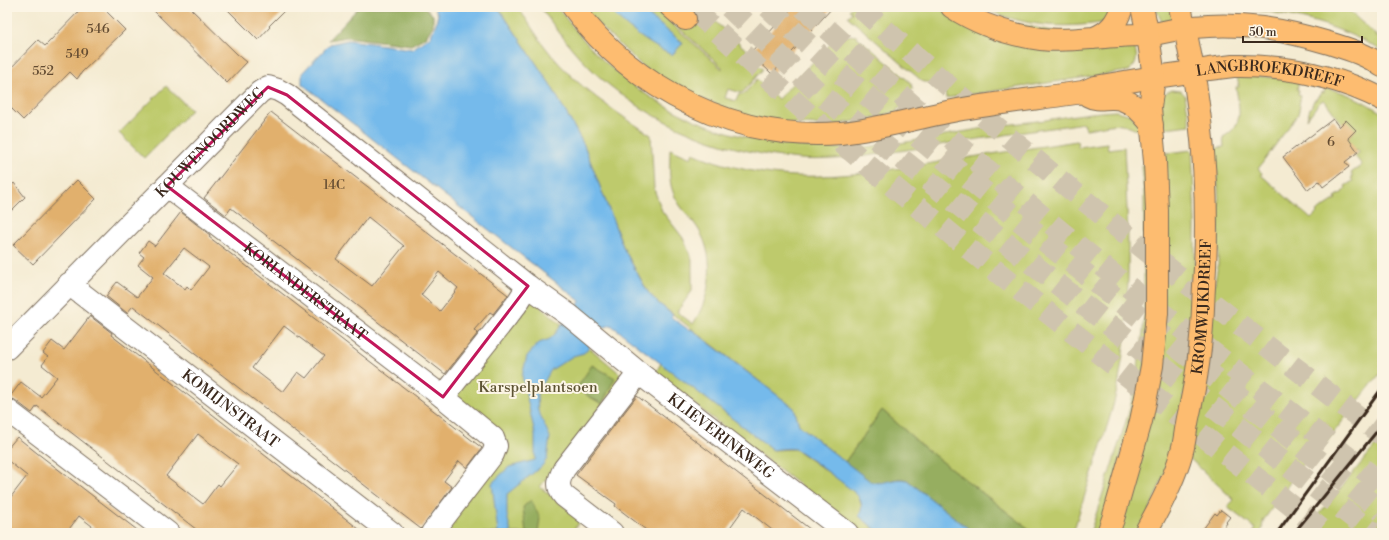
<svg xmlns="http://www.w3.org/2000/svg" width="1389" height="540" font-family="'Libre Bodoni',serif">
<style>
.green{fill:#beca6c;stroke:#7c7a45}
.forest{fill:#96ae60;stroke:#686c3f}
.water{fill:#74baeb;stroke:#587284}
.building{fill:#e1b06d;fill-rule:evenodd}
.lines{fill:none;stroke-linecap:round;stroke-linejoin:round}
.highway-tunnel{stroke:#cfc4ae;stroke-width:22;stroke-dasharray:22 11;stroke-linecap:butt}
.minor-casing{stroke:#7c6e5d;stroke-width:24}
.major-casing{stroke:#7c6e5d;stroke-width:24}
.highway-casing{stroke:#7c6e5d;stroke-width:24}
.minor{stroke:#fff;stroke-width:22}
.major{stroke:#fdbc6f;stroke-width:22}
.highway{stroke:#fdbc6f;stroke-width:22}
.rail{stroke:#3b2a1e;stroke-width:3}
.marked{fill:none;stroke:#c2185b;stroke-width:3;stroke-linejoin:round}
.labels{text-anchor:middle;stroke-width:4;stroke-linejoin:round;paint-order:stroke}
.number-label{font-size:13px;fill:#644c32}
.street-label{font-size:15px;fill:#3b2a1e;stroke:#fcf5e5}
.park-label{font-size:15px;fill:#5c5232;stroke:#fcf5e5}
</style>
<rect width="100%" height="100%" fill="#fcf5e5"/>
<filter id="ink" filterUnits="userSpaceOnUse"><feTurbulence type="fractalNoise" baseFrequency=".025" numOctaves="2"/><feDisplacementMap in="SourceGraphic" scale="8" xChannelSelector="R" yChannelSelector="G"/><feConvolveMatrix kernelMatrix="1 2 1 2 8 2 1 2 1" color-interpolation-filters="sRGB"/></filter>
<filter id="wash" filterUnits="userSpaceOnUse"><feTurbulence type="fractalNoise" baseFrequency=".012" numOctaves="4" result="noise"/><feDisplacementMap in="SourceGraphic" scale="16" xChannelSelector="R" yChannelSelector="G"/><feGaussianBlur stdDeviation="0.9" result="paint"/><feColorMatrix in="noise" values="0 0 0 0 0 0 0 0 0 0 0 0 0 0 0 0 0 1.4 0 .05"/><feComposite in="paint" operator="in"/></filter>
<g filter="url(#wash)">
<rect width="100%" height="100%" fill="#f4ebd2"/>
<path class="green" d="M498,7H517C529,21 537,38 549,52C577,87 614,111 651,135L654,189L662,211L683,238L692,259V291L677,312L693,324C711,297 716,259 699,230C691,217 678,207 673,192C668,179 670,164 670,149L691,158L693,153C732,170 779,178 821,176C861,175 900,168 939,162C985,155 1031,148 1077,141L1078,147L1107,143L1108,149L1124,147C1128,226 1133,307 1118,386C1113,408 1106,430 1099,452C1090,479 1081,506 1073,533H1034L926,449L882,410L845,462L799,425L794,408L657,302L648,292L624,249L584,145L550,84Z
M540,7H557C576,32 596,56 621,76C692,134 787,155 877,146C908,143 937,136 968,131C994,126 1020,123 1046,120C1069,116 1093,112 1116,111L1131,115L1144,131C1135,131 1130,126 1122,125C1110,123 1097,128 1086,129L1084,123L860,157C837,159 813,161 790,158C716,150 641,119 588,66C570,48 555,27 540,7Z
M580,7H606L647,41L672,55L682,43L638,7H653L722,69V67L679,28L699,7L752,55L751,59L763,69L742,93L728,89L725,98L736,101L739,94L743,95L757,79L778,99L835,39L848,36L851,35L854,36L855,35L912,84L911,86L913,88L902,103L904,107L897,109L898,111L880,116L830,126L752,120L656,79Z
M852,7H941L947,11L1133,46C1139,55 1137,65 1128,71L946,98L945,93L938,88H935L928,82H923L848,17L852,12L849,10Z
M980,7H1117L1108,22C1058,29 1027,27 980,7Z
M1155,7H1171L1174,19L1162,22Z
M1224,7H1345L1382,41V51C1334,22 1280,10 1224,8Z
M1245,75L1299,80L1297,90H1299L1298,95L1301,96L1299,105L1300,106L1298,114L1258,169L1262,173L1261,175L1311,219L1317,213L1316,212L1336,199L1335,197L1343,192V191L1346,188L1345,186L1353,181L1351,178L1353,177L1351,173L1362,165L1355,156L1360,152L1357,149L1353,152L1345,141L1356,130L1346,121L1342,124L1325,101L1323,100L1319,103L1307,119L1310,108H1311L1314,100H1316L1318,96H1320L1321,92L1324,93L1325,88C1345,91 1365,102 1382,113V371L1319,451L1307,458L1263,521L1262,530L1259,533H1253L1256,529L1227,507L1234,500L1185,454L1218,265L1219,207L1216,148L1224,147L1223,137C1245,125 1239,108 1236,87H1239L1237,76Z
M166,86L191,110L144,158L119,133Z
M1171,90L1181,91L1185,95L1190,125L1157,129L1162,95Z
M1192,150L1195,222V293L1182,431L1140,533H1131L1120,529L1141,460L1159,154Z
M1142,165H1151L1150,347L1100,533H1090L1128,415L1134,391L1138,367L1143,332L1144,304V202Z
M532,299L624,377L540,487L581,520L571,533H440L509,444L453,397Z
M661,363L773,450L795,449L845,484L858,495L861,504L866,522L880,533H862L655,374Z
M1382,438V533H1303Z"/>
<path class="forest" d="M359,7H424L433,15V26L426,37L411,45L347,37L328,40Z
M592,365L615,378L602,404L576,389Z
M882,410L926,449L1034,533H974L907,480C896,476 887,484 876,484C868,483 852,467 845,462Z
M531,500L540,518L538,533H526L523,507Z"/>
<path class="water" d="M434,7H498L550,84L584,145L624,249L637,273L648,292L657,302L673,315L671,317L689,330L691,329L794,408L799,425L826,447L870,481C882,487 894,476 907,480L974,533H880L859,516C863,509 862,502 858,496C855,491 799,450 795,449C788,448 779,449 773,450L611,325L600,329L597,337L584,353L573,356L551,370L537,394L538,411L550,437L547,459L542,466L507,494V515L511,533H498L492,483L509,467L535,460V434L522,376L527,356L539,343L550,339L555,334L569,315L575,311L580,301L302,84V73L330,44L348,40L412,49L431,36L436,23L438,14Z
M606,7H638L683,43L672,55C647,44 625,26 606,7Z"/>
<g id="blocks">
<path class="building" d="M83,7H102L125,30L82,72L77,79L70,72L23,120L7,104V72L38,40L45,46Z
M150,7H189L237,54L247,62L227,83Z
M225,7H288L269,26L270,27L258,40Z
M793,7H833L772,74L750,53Z
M271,112L508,295L493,314L490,312L474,330L478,333L445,374L231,208L226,215L204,198ZM368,217L404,246L372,286L336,259ZM439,272L458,288L440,311L421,295Z
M1333,119L1339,127L1346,120L1356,130L1348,138L1358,152L1345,162L1349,167L1323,187L1319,181L1308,190L1283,157Z
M77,180L96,199L33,264L13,245Z
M14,183L25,197L7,215V190Z
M181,212L210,235L209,237L482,448L467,468L459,461L444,481L452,487L421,529L133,306L127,313L106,296L117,282L137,297L153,277L138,265L144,257L139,253L148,241L155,246ZM184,248L209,267L191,290L187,286L185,289L164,273ZM284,326L324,356L306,378L298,372L283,392L252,368Z
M90,316L112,333L111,335L364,533H201L37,406L32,413L15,400L9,398L21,382L41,397L57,377L42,365L48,357L43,353L52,341L64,350ZM198,434L238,464L220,486L218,484L203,504L166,476Z
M637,396L714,455L815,533H776L744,508L726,533H650L615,506L616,504L576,475Z
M17,437L37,453L141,533H101L79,516L66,533H7V502L27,476L7,460V449Z
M1221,510L1230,517L1226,522L1227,523L1220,533H1200L1215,513L1217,515Z"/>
</g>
</g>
<g filter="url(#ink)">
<use href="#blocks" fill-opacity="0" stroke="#7c6e5d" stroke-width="1"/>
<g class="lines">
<path class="highway-tunnel" d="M729,7L819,93L1041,271L1373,533
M768,7L837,71L1057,251L1382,511
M803,7C901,97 1002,184 1105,268C1196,341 1290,411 1382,484
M860,7C1026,159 1203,297 1382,435
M694,10L816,121L896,189L1023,293L1326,533"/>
<g class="minor-casing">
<g id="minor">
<path id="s1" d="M167,186L443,397L493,438L496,446L493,454L432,533"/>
<path id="s2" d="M69,284L392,533"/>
<path id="s3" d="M7,348L237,115L260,92L268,87L278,90L287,95L528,286L569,315L639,373L847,533"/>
<path d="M443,397L516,305L528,286"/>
<path d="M7,410L168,533"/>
<path d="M612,533L564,496C556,487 559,479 564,469L639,373"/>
</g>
</g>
<g class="major-casing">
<g id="major">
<path d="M1148,35C1163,33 1178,28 1193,27C1242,22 1282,29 1329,43C1348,49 1366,54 1382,66"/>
<path id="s4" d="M1154,77C1172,75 1191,72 1209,69C1217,68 1225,67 1233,66C1284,65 1336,76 1382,99"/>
<path d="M1108,533L1113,519L1141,421L1145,402L1152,366L1157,313V211L1155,162L1150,108L1154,77L1148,35L1142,7"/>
<path id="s5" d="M1145,533C1160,507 1176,477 1183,447C1185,438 1186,428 1188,418C1194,391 1199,364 1201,337C1203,320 1203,303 1204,286C1210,192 1202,98 1180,7"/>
</g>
</g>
<g class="highway-casing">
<path id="highway" d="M573,7C634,90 737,142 841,133C882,129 922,116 963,109C1003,102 1043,98 1083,92L1095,87L1154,77
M671,7L685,19
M952,7C978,24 1010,35 1041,39C1067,42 1094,37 1120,36C1129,35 1139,35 1148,35
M1094,38C1110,32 1117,22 1122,7
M1089,96C1096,100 1103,98 1111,98C1129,97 1142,112 1152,125"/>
</g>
<use href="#minor" class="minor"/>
<use href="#major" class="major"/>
<use href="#highway" class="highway"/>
<path class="rail" d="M1277,533L1382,388
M1294,533L1382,425"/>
</g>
</g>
<path class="marked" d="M268,87L287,95L528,286L443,397L167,186Z"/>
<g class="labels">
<g class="number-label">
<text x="98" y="33">546</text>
<text x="77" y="58">549</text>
<text x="43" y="75">552</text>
<text x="1331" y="146">6</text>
<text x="334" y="189">14C</text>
</g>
<g class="street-label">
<text dy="5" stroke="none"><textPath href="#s4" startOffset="117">LANGBROEKDREEF</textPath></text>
<text dy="5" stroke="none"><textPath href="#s3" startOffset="289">KOUWENOORDWEG</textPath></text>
<text dy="5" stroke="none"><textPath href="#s1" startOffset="174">KORIANDERSTRAAT</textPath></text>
<text dy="5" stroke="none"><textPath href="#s5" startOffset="236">KROMWIJKDREEF</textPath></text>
<text dy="5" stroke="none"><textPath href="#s2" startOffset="204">KOMIJNSTRAAT</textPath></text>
<text dy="5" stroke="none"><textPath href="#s3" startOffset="942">KLIEVERINKWEG</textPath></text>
</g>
<g class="park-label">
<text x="538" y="392">Karspelplantsoen</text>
</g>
</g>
<rect width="1389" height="540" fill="none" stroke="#fcf5e5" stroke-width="24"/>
<path d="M1243 36v6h119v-6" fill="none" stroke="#3b2a1e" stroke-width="2"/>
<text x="1249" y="36" font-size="12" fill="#3b2a1e" stroke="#fcf5e5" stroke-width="3" paint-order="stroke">50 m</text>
</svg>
